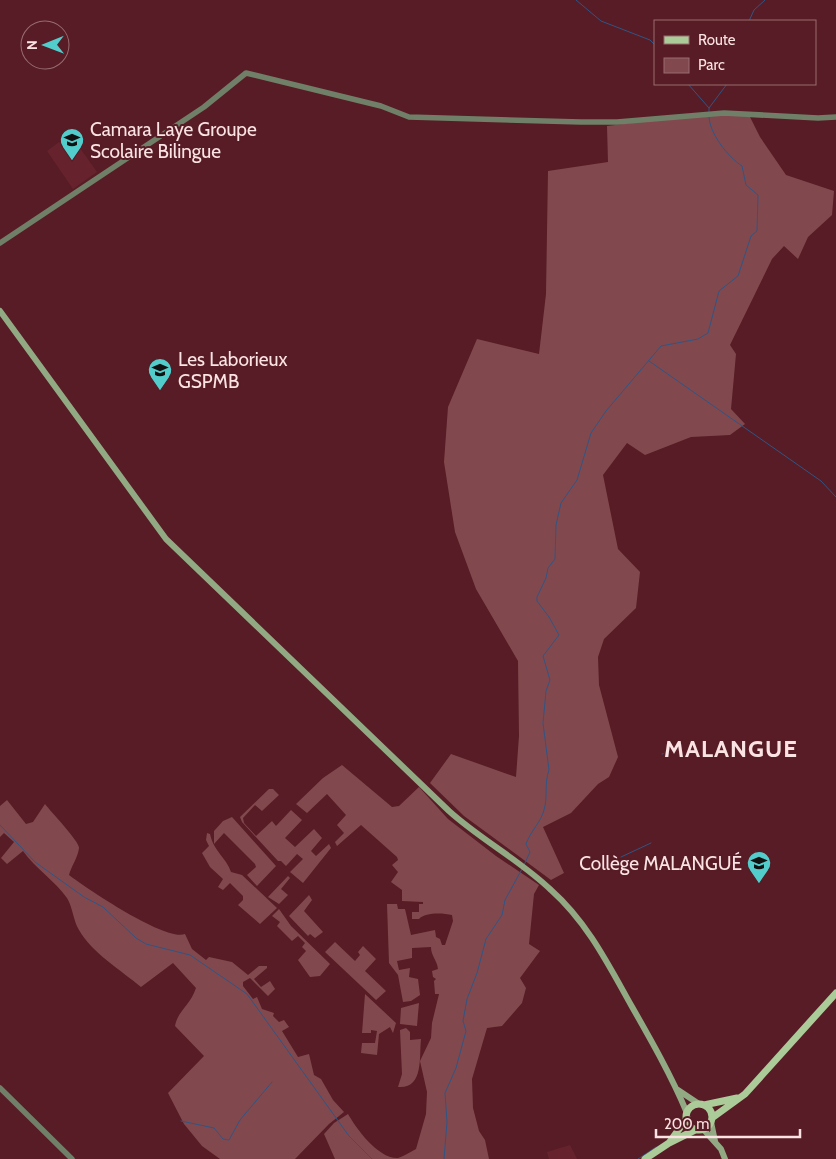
<svg xmlns="http://www.w3.org/2000/svg" width="836" height="1159" font-family="Cabin,sans-serif">
<style>
.built{fill:#66232e}
.green{fill:#81494e}
.lines{fill:none;stroke-linecap:round;stroke-linejoin:round}
.stream{stroke:#2f5585;stroke-width:1}
.tertiary{stroke:#707f67;stroke-width:5.5}
.secondary{stroke:#91aa83;stroke-width:6}
.primary{stroke:#abcb99;stroke-width:7}
.labels{text-anchor:middle;stroke-width:4;stroke-linejoin:round;paint-order:stroke}
.poi-label{font-size:19px;fill:#fbe3e4;stroke:#571c25;text-anchor:start}
.district-label{font-size:24px;font-weight:bold;letter-spacing:1px;fill:#fbe3e4;stroke:#571c25}
</style>
<rect width="100%" height="100%" fill="#571c25"/>
<path class="built" d="M70,134L97,172L73,189L47,151Z
M570,1145L577,1159H549L547,1152Z"/>
<path class="green" d="M749,115L760,137L786,175L834,191L832,215L808,237L798,259L784,246L772,259L730,345L736,354L731,409L745,424L730,435L691,437L645,455L627,443L603,475L618,549L640,572L636,608L604,639L598,657L599,685L618,757L609,777L598,784L571,813L543,827L564,873L551,880L464,816L430,783L451,754L516,777L519,736L518,661L476,589L455,532L444,462L448,407L477,339L539,354L546,294L548,171L608,162L607,126L687,116Z
M342,765L392,807L399,806L419,787L448,819L496,856L539,885L534,894L529,944L540,951L520,978L526,988L522,1003L502,1026L487,1028L472,1079L473,1108L479,1131L485,1140L489,1159H335L324,1134L334,1123L348,1114C356,1128 378,1159 398,1158C404,1156 410,1152 416,1149L426,1114L427,1092L420,1061L431,1038L432,1023L439,994H435L434,981L436,979L433,977L432,971L438,969C437,960 431,956 431,947L412,948V958L397,961L399,970L410,968L409,977L418,979L420,995L411,1001L403,1002L398,975L389,963L387,904H397L398,909H405L411,935L435,930L436,937L440,939L442,945H445L453,921L452,915C443,913 425,912 419,919H412V912H419V904H423V902L402,901V890L391,882L398,872L392,865L398,860L397,857L361,825L337,846L335,842L344,833L337,825L346,815L327,794L307,813L296,804L323,778Z
M269,789H273L279,795L262,811L255,805L243,818L244,823L256,836L272,821L276,826L291,810L302,820L285,838L295,847L314,829L322,838L311,851L316,856L329,844L331,848L303,883L290,872L303,859L297,854L286,866L281,861H278L242,822L240,817Z
M7,800L26,824L33,822L45,804C51,812 80,842 79,848C78,857 71,867 69,875C86,888 166,942 185,934L192,949L206,960L209,957L232,962L248,975L259,966H267V968L254,979L261,987L270,981L275,989L268,996L250,978L243,982V986L253,999L257,997L262,1009L274,1013L273,1016L279,1022L284,1020L289,1027L282,1031L298,1057L309,1054L314,1075L321,1079L333,1100L344,1112L329,1124L295,1159H220L202,1146L184,1124L168,1093L204,1056L175,1026C178,1010 190,1006 196,988L173,963L141,987C122,971 91,952 79,930C73,920 73,908 67,898C54,880 36,869 23,851L7,864L1,858L14,842L4,833L0,837V806Z
M232,817L276,866L257,886L247,875L256,867L255,864L224,833L214,844V831L223,821Z
M207,833L210,834C214,852 226,857 231,872L242,875L277,908L260,924L238,905L243,900V896L230,883L223,890L218,887L223,879L210,867L202,853L209,846L206,840Z
M288,876L290,878L281,889L288,895L279,904L268,897Z
M309,895L312,900L304,911L323,932L315,938L310,934L308,936L289,916Z
M279,909L291,926L330,964L320,976L310,977L298,960L306,951L302,947L305,943L298,936L292,941L277,926L280,922L272,916Z
M335,942L355,961L360,955L358,952L363,946L376,959L365,971L386,991L376,1000L325,952Z
M365,994L396,1023L393,1033L390,1027L379,1034L377,1055L361,1053L362,1043H375L377,1031L371,1030V1033H362Z
M419,1003L417,1026L400,1024L401,1008Z
M406,1028L410,1032V1040L421,1039C419,1057 424,1089 398,1087L402,1074L400,1030Z"/>
<g class="lines">
<path class="stream" d="M576,0L601,21L650,40L655,45
M749,21L754,10L765,0
M688,84L709,108
M709,112V108L727,84
M649,361L821,481L836,497
M662,754L682,749
M0,825L35,862L84,897L103,907L136,938L146,944L190,955L247,994L349,1136L372,1159
M621,857L651,843
M524,865L530,852L526,844C530,832 541,822 544,810C548,797 544,783 549,770L543,723L546,691L550,680L543,656L559,635L549,617L537,601V597L546,578L548,568L555,559L556,525L561,503L577,480L591,433L606,411L661,346L698,339L708,333L719,291L738,276L751,236L757,231L758,195L746,185L742,166C728,157 709,133 709,116
M181,1121L214,1128L223,1139L229,1140L240,1120L272,1082
M444,1159L447,1122L445,1093L456,1068L466,1031L463,1021L467,999L477,973L486,939L502,915L505,900L522,869
M638,1159L656,1147"/>
<path class="tertiary" d="M0,243L204,107L246,73L381,106L409,117L581,122H617L724,113L818,118L836,117
M0,1088L72,1159"/>
<path class="secondary" d="M0,311L166,539L449,811C481,840 520,860 551,890C587,922 608,964 631,1005C651,1040 671,1075 687,1113
M678,1090L699,1104
M711,1122L715,1141
M703,1129L721,1149L725,1159"/>
<path class="primary" d="M686 1117a13 13 0 1 1 26 0a13 13 0 1 1-26 0Z
M704,1105L737,1098
M712,1118L745,1094L836,993
M669,1143L687,1118
M645,1159L669,1143L697,1129"/>
</g>
<defs>
<g id="school-pin" transform="scale(1.25)"><path d="M0 17L-7.5 6A9.5 9.5 0 1 1 7.5 6Z" fill="#52cdcc" stroke="#571c25"/><path d="M0-5L7-2L0 1L-7-2ZM-4 1L0 2.5L4 1V4Q0 6-4 4Z" fill="#111"/></g>
</defs>
<g fill-rule="evenodd">
<use href="#school-pin" x="72" y="140"/>
<use href="#school-pin" x="160" y="370"/>
<use href="#school-pin" x="759" y="863"/>
</g>
<g class="labels">
<g class="poi-label">
<text x="90" y="136">Camara Laye Groupe<tspan x="90" dy="22">Scolaire Bilingue</tspan></text>
<text x="178" y="366">Les Laborieux<tspan x="178" dy="22">GSPMB</tspan></text>
<text x="742" y="870" text-anchor="end">Collège MALANGUÉ</text>
</g>
<g class="district-label">
<text x="731" y="757">MALANGUE</text>
</g>
</g>
<rect x="654" y="20" width="162" height="65" fill="#571c25" stroke="#996c71"/>
<rect x="664" y="36" width="25" height="8" fill="#abcb99" stroke="#996c71"/>
<text x="698" y="45" font-size="15" fill="#fbe3e4">Route</text>
<rect x="664" y="58" width="25" height="15" fill="#81494e" stroke="#996c71"/>
<text x="698" y="70" font-size="15" fill="#fbe3e4">Parc</text>
<g transform="translate(45 45) rotate(269)"><circle r="24" fill="#571c25" stroke="#996c71"/>
<path d="M0-4L9 19L0 12L-9 19Z" fill="#52cdcc"/>
<text y="-8" font-size="14" font-weight="bold" text-anchor="middle" fill="#fbe3e4">N</text>
</g>
<path d="M656 1129v8h144v-8" fill="none" stroke="#fbe3e4" stroke-width="2.5"/>
<text x="664" y="1129" font-size="15" fill="#fbe3e4" stroke="#571c25" stroke-width="4" paint-order="stroke">200 m</text>
</svg>
